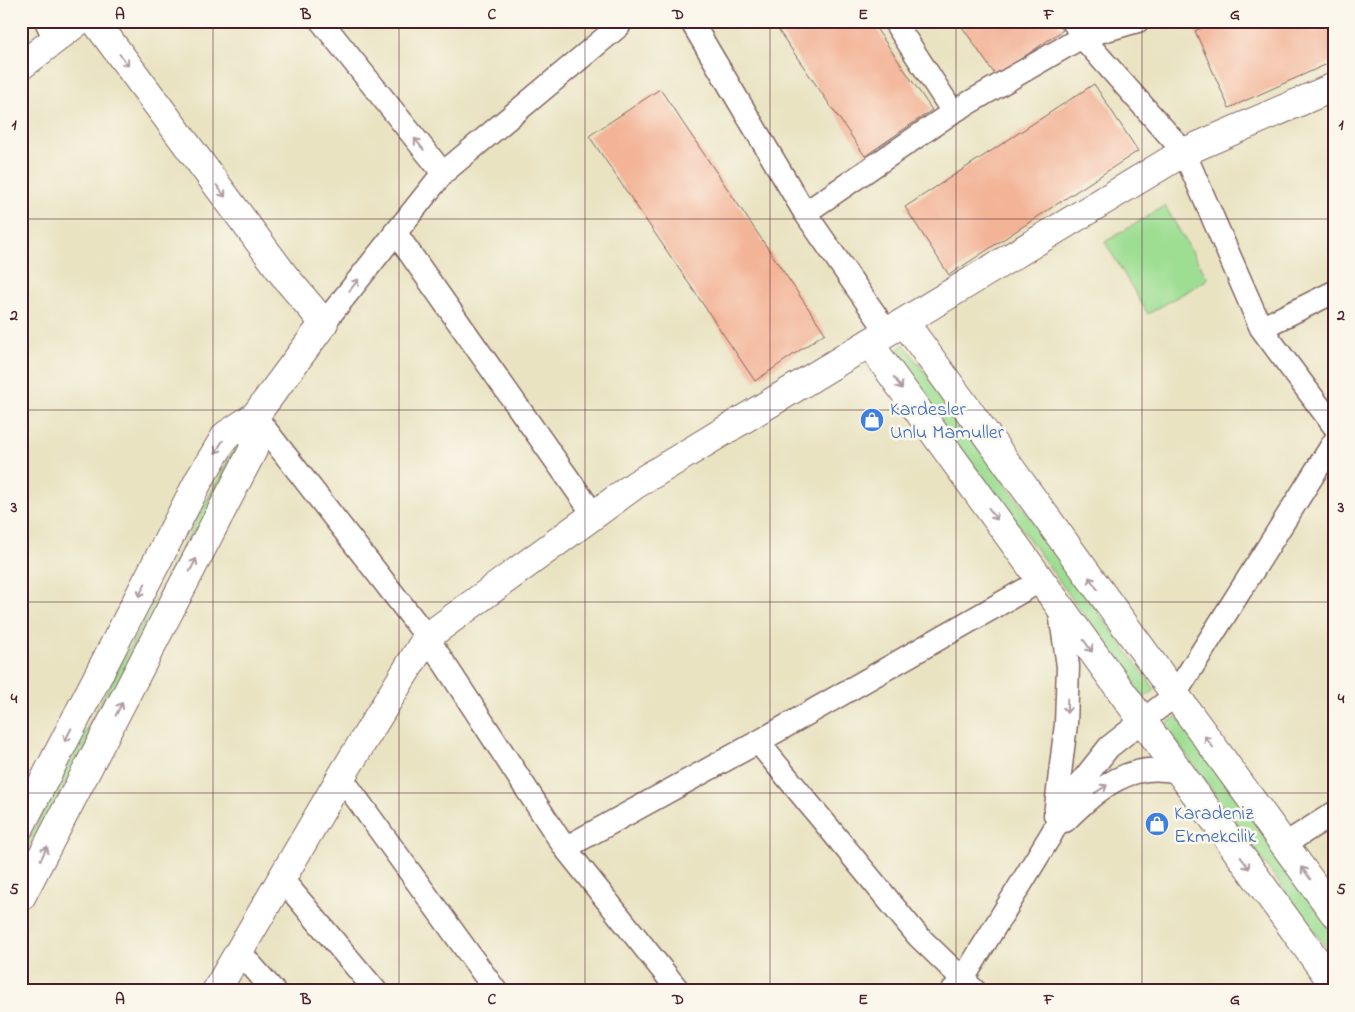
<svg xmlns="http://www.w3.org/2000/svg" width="1355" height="1012" font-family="'Indie Flower',sans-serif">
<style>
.green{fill:#9ede93;stroke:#747e5f}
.building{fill:#f3b396}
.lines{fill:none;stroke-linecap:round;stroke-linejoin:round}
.minor-casing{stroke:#826460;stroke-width:25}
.tertiary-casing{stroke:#826460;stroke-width:30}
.secondary-casing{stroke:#826460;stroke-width:30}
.minor{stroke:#fff;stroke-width:22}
.tertiary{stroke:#fff;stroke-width:28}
.secondary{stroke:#fff;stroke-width:28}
.oneway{stroke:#ae9aa0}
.grid{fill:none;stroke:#4a1f2b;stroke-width:1;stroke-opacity:0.55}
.labels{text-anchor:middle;stroke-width:5;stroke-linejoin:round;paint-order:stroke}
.shop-label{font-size:20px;fill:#366cbe;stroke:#fbf7ec;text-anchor:start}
.neatline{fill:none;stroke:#4a1f2b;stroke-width:2}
.grid-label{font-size:16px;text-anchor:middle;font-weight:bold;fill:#4a1f2b}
</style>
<rect width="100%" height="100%" fill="#fbf7ec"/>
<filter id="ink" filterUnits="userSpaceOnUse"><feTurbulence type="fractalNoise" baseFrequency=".02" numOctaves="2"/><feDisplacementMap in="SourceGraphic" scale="10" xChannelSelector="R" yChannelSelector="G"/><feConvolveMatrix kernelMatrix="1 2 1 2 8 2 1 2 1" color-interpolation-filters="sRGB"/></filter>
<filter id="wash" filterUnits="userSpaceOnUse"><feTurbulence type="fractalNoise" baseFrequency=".0096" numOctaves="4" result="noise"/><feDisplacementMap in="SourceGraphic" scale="20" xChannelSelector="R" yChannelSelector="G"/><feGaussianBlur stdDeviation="1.12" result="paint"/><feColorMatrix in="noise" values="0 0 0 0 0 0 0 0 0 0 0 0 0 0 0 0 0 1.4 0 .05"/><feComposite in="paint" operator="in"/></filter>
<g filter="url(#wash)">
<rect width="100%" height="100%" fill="#e9e3c2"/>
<path class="green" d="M1165,206L1208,279L1148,314L1105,242Z
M904,344L1155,690L1144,698L1016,521L890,355Z
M239,440L246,444L21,869V854Z
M1177,716L1334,933V959L1165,725Z"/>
<g id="blocks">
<path class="building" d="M772,21H871L932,110L865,156Z
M958,21H1056L1063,30L996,76Z
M1216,21H1334V61L1229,108L1195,31Z
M1094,84L1138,151L949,275L905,207Z
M660,89L825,333L755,381L589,136Z"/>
</g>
</g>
<g filter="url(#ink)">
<use href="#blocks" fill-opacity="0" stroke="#826460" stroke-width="1"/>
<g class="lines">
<g class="minor-casing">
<path id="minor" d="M46,21L55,40
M321,21L443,173L324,323
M691,21L805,213L888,333
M894,21L953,112
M1073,21L1082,37L1184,152L1261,328L1334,426
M443,173L619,26L615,21
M805,213L953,112L1082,37L1138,21
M395,232L594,515
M1261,328L1334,292
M255,416L427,637L565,848L679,991
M758,742L1040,581
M341,777L496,991
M1055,815L1066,724L1068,666L1059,606
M1065,821C1099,788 1131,759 1181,773
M1285,844L1334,813
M565,848L758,742L918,936L975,991
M281,878L376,991
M238,950L274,991
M952,991L963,979L1052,833L1074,791L1109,747L1174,696L1334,442"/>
</g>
<g class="tertiary-casing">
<path id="tertiary" d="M21,66L79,21
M905,323L1334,913
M869,343L1334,985"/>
</g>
<g class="secondary-casing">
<path id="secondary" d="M21,825L199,480L226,435L255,416L324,323L286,278L95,21
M21,897L253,450L255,416
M216,991L341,777L427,637L635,485L1184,152L1334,87"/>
</g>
<use href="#minor" class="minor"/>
<use href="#tertiary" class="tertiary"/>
<use href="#secondary" class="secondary"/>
</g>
<defs><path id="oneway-shaft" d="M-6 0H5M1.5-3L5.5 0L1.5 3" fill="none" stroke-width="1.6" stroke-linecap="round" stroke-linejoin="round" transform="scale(1.25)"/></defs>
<g class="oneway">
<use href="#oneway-shaft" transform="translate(124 60) rotate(53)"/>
<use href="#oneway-shaft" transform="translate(419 144) rotate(-129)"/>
<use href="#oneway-shaft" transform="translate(221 191) rotate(53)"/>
<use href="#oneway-shaft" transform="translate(354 285) rotate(-52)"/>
<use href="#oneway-shaft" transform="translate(898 383) rotate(54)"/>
<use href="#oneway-shaft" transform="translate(219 447) rotate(121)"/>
<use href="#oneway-shaft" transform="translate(993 514) rotate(54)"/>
<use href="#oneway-shaft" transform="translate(193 565) rotate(-63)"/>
<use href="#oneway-shaft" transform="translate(1093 583) rotate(-126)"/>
<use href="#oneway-shaft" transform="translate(142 590) rotate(117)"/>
<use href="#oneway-shaft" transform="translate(1088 646) rotate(54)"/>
<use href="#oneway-shaft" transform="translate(1067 706) rotate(92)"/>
<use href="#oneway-shaft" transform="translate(119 709) rotate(-63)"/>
<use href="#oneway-shaft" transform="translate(68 735) rotate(117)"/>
<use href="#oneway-shaft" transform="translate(1209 742) rotate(-127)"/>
<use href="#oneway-shaft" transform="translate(1101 789) rotate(-33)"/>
<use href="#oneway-shaft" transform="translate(44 853) rotate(-63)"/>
<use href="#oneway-shaft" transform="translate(1245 863) rotate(54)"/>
<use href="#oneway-shaft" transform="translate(1306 873) rotate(-125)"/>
</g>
</g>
<path class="grid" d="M213,21V991M399,21V991M585,21V991M770,21V991M956,21V991M1142,21V991M21,219H1334M21,410H1334M21,602H1334M21,793H1334"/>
<defs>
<g id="shop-disc" transform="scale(1.25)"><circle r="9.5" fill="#3f7fe0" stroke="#fbf7ec"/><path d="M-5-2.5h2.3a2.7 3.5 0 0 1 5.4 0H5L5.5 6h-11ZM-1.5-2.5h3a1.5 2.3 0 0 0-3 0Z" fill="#fff"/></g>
</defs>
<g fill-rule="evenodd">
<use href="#shop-disc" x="872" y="420"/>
<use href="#shop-disc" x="1157" y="824"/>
</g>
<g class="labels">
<g class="shop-label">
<text x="890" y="415">Kardesler<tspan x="890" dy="23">Unlu Mamuller</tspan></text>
<text x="1174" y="819">Karadeniz<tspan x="1174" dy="23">Ekmekcilik</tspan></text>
</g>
</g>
<rect width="1355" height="1012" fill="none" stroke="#fbf7ec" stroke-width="55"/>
<rect x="28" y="28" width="1300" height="956" class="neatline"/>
<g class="grid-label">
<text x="120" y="19">A</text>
<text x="306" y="19">B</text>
<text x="492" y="19">C</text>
<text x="678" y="19">D</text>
<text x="863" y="19">E</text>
<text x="1049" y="19">F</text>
<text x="1235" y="19">G</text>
<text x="14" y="129">1</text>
<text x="1341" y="129">1</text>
<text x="14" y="320">2</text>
<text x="1341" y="320">2</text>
<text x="14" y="512">3</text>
<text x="1341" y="512">3</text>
<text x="14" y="703">4</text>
<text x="1341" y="703">4</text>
<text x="14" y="894">5</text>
<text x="1341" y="894">5</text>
<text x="120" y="1004">A</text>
<text x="306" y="1004">B</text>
<text x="492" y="1004">C</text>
<text x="678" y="1004">D</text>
<text x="863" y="1004">E</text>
<text x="1049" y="1004">F</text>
<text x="1235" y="1004">G</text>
</g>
</svg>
